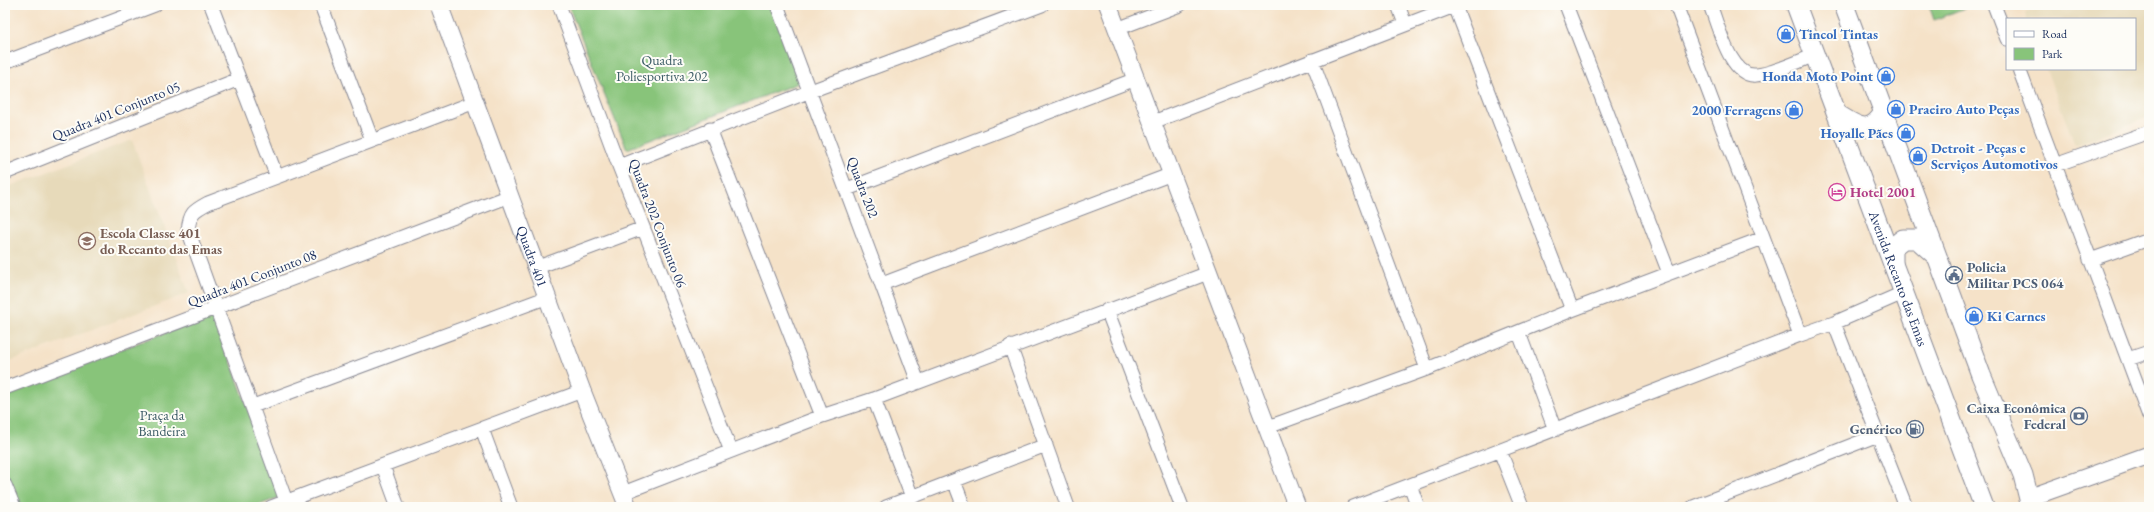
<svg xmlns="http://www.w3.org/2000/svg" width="2154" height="512" font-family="'EB Garamond',serif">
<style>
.built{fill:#e7daba}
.green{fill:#88c47a;stroke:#527a6c}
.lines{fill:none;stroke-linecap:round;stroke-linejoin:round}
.minor-casing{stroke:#888893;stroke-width:15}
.tertiary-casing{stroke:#888893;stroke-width:19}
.secondary-casing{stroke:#888893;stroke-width:21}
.minor{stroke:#fff;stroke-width:13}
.tertiary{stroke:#fff;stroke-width:17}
.secondary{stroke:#fff;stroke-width:19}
.labels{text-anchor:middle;stroke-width:4;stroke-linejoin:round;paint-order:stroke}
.shop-label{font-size:14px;font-weight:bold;fill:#366cbe;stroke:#fdfcf7;text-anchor:start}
.park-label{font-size:14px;fill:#3c5c66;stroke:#fdfcf7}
.street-label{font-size:14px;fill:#1b2f5e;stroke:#fdfcf7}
.hotel-label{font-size:14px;font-weight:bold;fill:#b23c85;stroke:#fdfcf7;text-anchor:start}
.education-label{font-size:14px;font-weight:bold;fill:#785e54;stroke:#fdfcf7;text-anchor:start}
.service-label{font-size:14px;font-weight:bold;fill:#4e5e75;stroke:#fdfcf7;text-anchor:end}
</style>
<rect width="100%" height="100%" fill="#fdfcf7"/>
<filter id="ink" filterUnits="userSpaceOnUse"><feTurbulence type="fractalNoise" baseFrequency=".025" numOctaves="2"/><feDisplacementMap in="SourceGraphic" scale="8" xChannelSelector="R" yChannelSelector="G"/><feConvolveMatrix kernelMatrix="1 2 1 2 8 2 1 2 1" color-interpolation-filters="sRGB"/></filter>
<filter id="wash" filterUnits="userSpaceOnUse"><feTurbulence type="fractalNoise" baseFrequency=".012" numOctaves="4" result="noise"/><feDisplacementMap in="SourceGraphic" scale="16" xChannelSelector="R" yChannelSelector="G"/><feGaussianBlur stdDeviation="0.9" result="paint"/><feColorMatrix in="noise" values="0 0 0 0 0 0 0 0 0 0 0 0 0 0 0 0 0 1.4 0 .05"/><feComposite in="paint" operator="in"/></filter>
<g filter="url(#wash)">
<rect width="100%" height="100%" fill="#f5e2c8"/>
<path class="built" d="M2047,5H2149V117L2075,145L2046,69H2135V19H2027L2025,13Z
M132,140L189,293L5,363V188Z"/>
<path class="green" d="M568,5H770L801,82L627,149Z
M1929,5H1972L1934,20Z
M214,315L280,497L254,507H19L5,471V392Z"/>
</g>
<g filter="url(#ink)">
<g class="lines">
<g class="minor-casing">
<path id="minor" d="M211,5L277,177
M321,5L372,140
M559,5L619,166L731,451
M777,5L918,382
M1398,5L1405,24
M1566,5L1669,273
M1710,5C1718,24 1730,78 1756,75C1772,74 1799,61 1815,55
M1994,5L2007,39
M1455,6L1572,310
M1117,29L1180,5
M1312,60L1427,369
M5,62L155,5
M2019,69L2149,416
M1153,122L1457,5
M710,129L822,416
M2055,165L2149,132
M619,166L808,92L1042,5
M5,173L239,79
M847,189L1136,79
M2090,260L2149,239
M538,267L643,228
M882,284L1172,174
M1107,310L1182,507
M1834,323L1906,507
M1519,333L1555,430
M1800,335L1834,323L1903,293
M1010,346L1068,507
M2128,359L2149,352
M5,388L510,196
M874,399L912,497
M253,406L548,297
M1268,427L1427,369L1572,310L1763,238
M482,429L511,507
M1500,451L1522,507
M383,466L398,507
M954,481L964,507
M5,485L14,507
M1410,485L1418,507
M623,493L822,416L874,399L1208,273
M286,501L188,230C190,213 193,211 208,203L475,102
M271,507L582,391
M886,507L1046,445
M1353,507L1800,335L1676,5
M1693,507L1878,435"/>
</g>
<g class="tertiary-casing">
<g id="tertiary">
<path id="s1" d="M439,5L582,391L628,507"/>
<path d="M1108,5L1297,507"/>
<path d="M2037,495L2149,455"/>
</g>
</g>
<g class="secondary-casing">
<g id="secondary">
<path id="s2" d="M1796,5L1984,507"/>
<path d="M1844,5L1981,375L2023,475L2031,507"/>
<path d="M1837,114C1857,126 1869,137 1884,112"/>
<path d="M1893,264V247L1903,239H1917L1935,255"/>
</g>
</g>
<use href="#minor" class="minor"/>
<use href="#tertiary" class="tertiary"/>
<use href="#secondary" class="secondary"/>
</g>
</g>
<defs>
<g id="shop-ring" transform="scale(0.9)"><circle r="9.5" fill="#fdfcf7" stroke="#3f7fe0" stroke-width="1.5"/><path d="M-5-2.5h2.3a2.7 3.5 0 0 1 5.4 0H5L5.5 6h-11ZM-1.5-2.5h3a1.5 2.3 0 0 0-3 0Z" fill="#3f7fe0"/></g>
<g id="hotel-ring" transform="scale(0.9)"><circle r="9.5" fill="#fdfcf7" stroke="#d1479c" stroke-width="1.5"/><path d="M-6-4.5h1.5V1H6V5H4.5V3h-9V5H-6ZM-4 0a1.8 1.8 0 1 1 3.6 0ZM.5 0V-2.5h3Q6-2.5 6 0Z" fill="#d1479c"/></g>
<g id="school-ring" transform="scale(0.9)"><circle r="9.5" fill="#fdfcf7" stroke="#8d6e63" stroke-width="1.5"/><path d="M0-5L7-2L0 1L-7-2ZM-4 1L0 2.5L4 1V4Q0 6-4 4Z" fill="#8d6e63"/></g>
<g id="civic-ring" transform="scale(0.9)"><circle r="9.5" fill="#fdfcf7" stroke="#5c6f8a" stroke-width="1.5"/><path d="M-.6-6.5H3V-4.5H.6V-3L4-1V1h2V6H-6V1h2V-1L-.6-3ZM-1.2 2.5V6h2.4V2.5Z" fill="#5c6f8a"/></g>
<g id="bank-ring" transform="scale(0.9)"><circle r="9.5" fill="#fdfcf7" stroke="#5c6f8a" stroke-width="1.5"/><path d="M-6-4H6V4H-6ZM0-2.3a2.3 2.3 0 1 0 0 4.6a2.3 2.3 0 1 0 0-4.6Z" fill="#5c6f8a"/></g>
<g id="fuel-ring" transform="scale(0.9)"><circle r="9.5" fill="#fdfcf7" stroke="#5c6f8a" stroke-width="1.5"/><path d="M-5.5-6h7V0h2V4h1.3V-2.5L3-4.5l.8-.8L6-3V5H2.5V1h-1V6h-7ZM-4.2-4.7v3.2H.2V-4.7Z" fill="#5c6f8a"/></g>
</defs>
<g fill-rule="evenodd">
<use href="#shop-ring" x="1786" y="34"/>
<use href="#shop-ring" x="1886" y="76"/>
<use href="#shop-ring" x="1896" y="109"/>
<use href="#shop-ring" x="1794" y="110"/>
<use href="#shop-ring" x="1906" y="133"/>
<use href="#shop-ring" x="1918" y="156"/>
<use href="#hotel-ring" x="1837" y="192"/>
<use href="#school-ring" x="87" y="241"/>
<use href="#civic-ring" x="1954" y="275"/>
<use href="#shop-ring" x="1974" y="316"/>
<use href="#bank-ring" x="2079" y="416"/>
<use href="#fuel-ring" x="1915" y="429"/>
</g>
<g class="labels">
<g class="shop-label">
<text x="1799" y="39">Tincol Tintas</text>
<text x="1873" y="81" text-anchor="end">Honda Moto Point</text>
<text x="1909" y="114">Praeiro Auto Peças</text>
<text x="1781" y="115" text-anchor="end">2000 Ferragens</text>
<text x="1893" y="138" text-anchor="end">Hoyalle Pães</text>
<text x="1931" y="153">Detroit - Peças e<tspan x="1931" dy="16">Serviços Automotivos</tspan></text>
<text x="1987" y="321">Ki Carnes</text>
</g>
<g class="park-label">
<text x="662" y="65">Quadra<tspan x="662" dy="16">Poliesportiva 202</tspan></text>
<text x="162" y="420">Praça da<tspan x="162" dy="16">Bandeira</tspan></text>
</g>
<g class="street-label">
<text transform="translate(116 111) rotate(-22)" y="5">Quadra 401 Conjunto 05</text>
<text transform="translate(863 187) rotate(69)" y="5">Quadra 202</text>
<text transform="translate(658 223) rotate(69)" y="5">Quadra 202 Conjunto 06</text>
<text dy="5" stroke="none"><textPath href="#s1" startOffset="268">Quadra 401</textPath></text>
<text transform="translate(252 278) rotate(-21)" y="5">Quadra 401 Conjunto 08</text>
<text dy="5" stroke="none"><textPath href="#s2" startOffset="292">Avenida Recanto das Emas</textPath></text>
</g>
<g class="hotel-label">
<text x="1850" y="197">Hotel 2001</text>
</g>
<g class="education-label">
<text x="100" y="238">Escola Classe 401<tspan x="100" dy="16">do Recanto das Emas</tspan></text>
</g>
<g class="service-label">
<text x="1967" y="272" text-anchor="start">Policia<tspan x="1967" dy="16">Militar PCS 064</tspan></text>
<text x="2066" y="413">Caixa Econômica<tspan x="2066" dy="16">Federal</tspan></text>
<text x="1902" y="434">Genérico</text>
</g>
</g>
<rect width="2154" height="512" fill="none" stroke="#fdfcf7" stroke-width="20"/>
<rect x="2006" y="18" width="130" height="52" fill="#fdfcf7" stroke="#a3aaba"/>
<rect x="2014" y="31" width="20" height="6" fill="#ffffff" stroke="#a3aaba"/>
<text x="2042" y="38" font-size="12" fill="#1b2f5e">Road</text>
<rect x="2014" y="48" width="20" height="12" fill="#88c47a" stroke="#a3aaba"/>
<text x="2042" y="58" font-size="12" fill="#1b2f5e">Park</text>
</svg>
